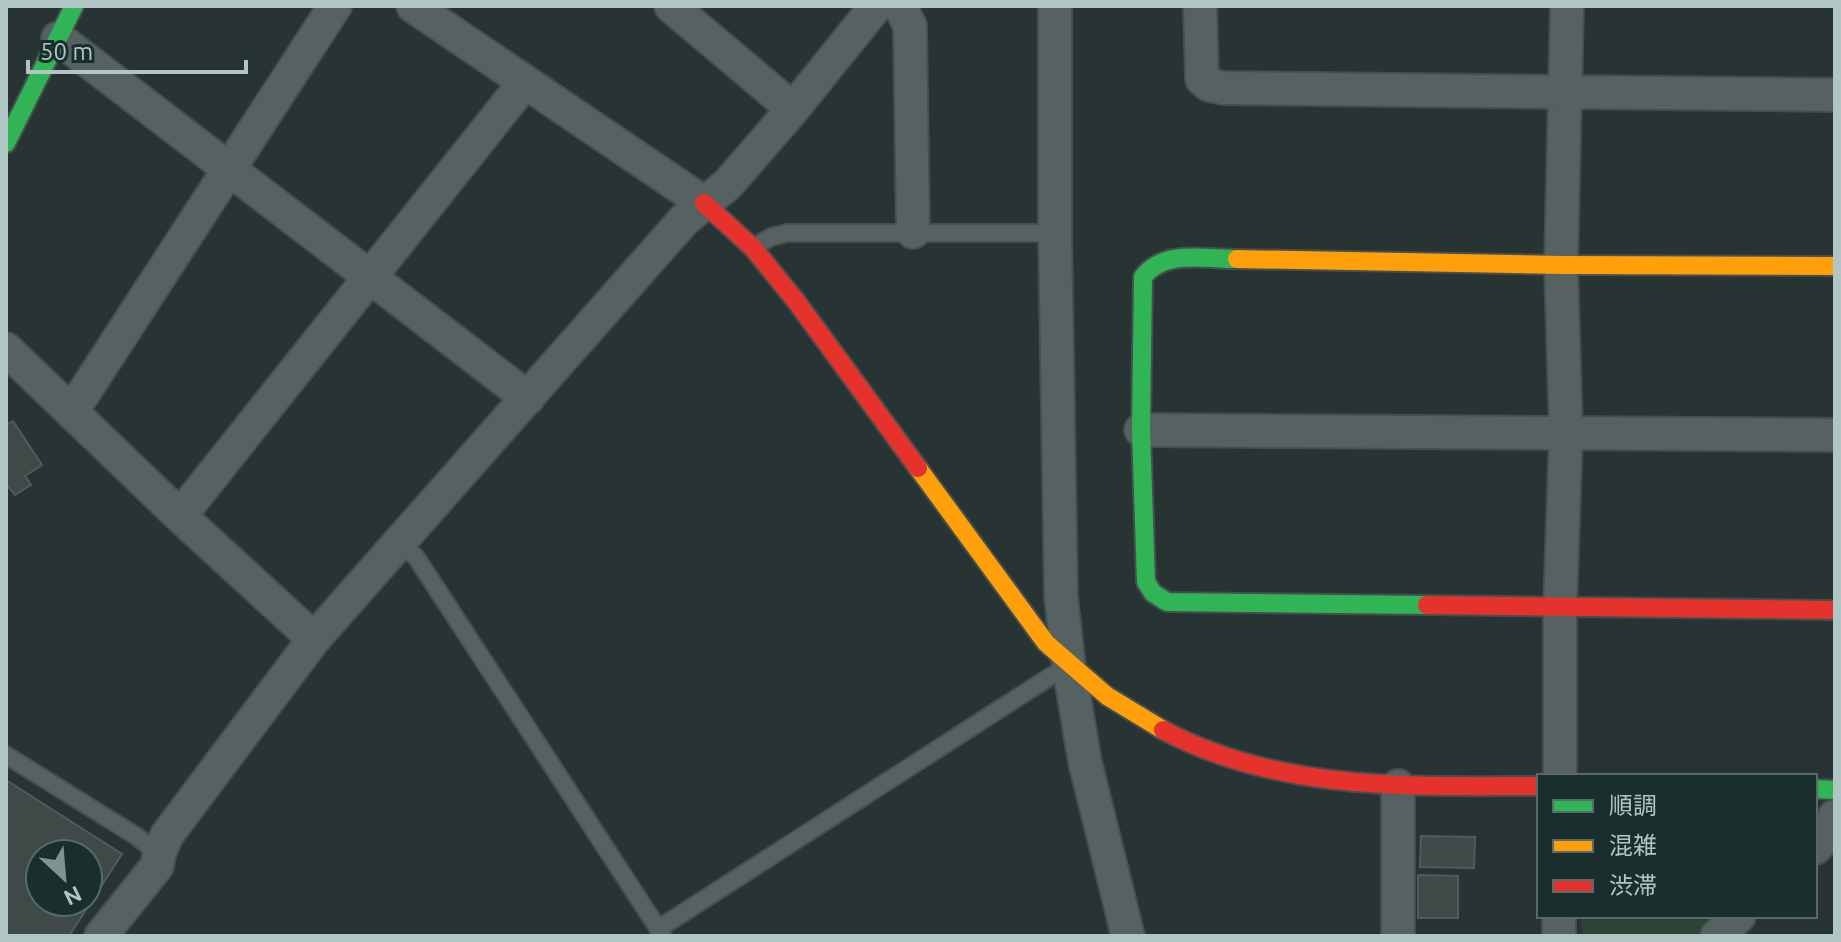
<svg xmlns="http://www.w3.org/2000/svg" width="1841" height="942" font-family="Ubuntu,'Noto Sans JP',sans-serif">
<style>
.green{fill:#2d4434}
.building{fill:#3e4948;stroke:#4e5c5b;stroke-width:2;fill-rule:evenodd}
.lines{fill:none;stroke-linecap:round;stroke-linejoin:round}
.lane-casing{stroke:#444f4e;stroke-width:20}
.street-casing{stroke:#444f4e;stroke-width:36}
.fast-casing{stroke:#444f4e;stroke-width:22}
.slow-casing{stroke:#444f4e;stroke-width:22}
.jam-casing{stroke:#444f4e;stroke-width:22}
.lane{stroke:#566261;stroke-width:16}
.street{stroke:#566261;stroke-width:32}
.fast{stroke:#30b455;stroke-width:18}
.slow{stroke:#ff9f0a;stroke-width:18}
.jam{stroke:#e5322d;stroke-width:18}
</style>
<rect width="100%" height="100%" fill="#273433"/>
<path class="green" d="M1581,916H1717L1695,936H1582Z"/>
<path class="building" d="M13,421L42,465L25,476L31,485L15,495L6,484V425Z
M6,780L122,854L69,936H6ZM40,854H88V902H40Z
M1421,836L1475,837L1474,868L1420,867Z
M1418,875L1458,876V918H1418Z"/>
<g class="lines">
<g class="lane-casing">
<path id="lane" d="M754,247L771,237L787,233H1055
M401,544L416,557L663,936
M6,755L136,836L159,854
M658,929L1051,676L1068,668"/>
</g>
<g class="street-casing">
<path id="street" d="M413,6L704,203
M671,6L793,109
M900,6L910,26L913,232
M1055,6V233L1061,597L1069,667L1085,762L1128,936
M1200,6L1202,79L1209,85L1223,88L1835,95
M58,38L528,398
M6,349L180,516L314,639
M72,411L335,6
M1141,430L1835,435
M180,516L525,82
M1560,776V608L1566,433L1561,265L1567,6
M1815,848C1825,839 1832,830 1835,816
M101,936L157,866L159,854L167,835L314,639L684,220L728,184L793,109L876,6
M1398,936V786
M1559,936V916
M1717,936L1739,916"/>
</g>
<g class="fast-casing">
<path id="fast" d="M6,143L74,6
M1237,259C1205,259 1164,249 1143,277L1141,430L1146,582L1153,593L1167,602L1427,605
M1815,789L1835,790"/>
</g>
<g class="slow-casing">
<path id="slow" d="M1237,259L1561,265L1835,266
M918,468L1046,643L1107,696L1163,730"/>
</g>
<g class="jam-casing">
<path id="jam" d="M704,203L753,248L796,301L918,468
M1427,605L1835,610
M1163,730C1279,792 1411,786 1539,786"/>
</g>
<use href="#lane" class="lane"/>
<use href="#street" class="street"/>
<use href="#fast" class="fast"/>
<use href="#slow" class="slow"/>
<use href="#jam" class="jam"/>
</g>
<rect width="1841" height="942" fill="none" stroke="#afc6c5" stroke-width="16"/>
<rect x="1537" y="774" width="280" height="144" fill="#1a2f2d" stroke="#566b6a" stroke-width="2"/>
<rect x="1553" y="800" width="40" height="12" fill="#30b455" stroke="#566b6a" stroke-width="2"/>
<text x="1609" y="814" font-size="24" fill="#afc6c5">順調</text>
<rect x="1553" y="840" width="40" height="12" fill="#ff9f0a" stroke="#566b6a" stroke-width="2"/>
<text x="1609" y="854" font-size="24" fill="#afc6c5">混雑</text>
<rect x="1553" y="880" width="40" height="12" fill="#e5322d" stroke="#566b6a" stroke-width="2"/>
<text x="1609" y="894" font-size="24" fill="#afc6c5">渋滞</text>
<g transform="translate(64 878) rotate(154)"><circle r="38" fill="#1a2f2d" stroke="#566b6a" stroke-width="2"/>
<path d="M0-6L14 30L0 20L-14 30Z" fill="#7f9392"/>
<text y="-12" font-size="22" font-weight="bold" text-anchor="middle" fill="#afc6c5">N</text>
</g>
<path d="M28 60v12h218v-12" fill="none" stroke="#afc6c5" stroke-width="4"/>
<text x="40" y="60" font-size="24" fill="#afc6c5" stroke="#1a2f2d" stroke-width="6" paint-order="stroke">50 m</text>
</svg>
